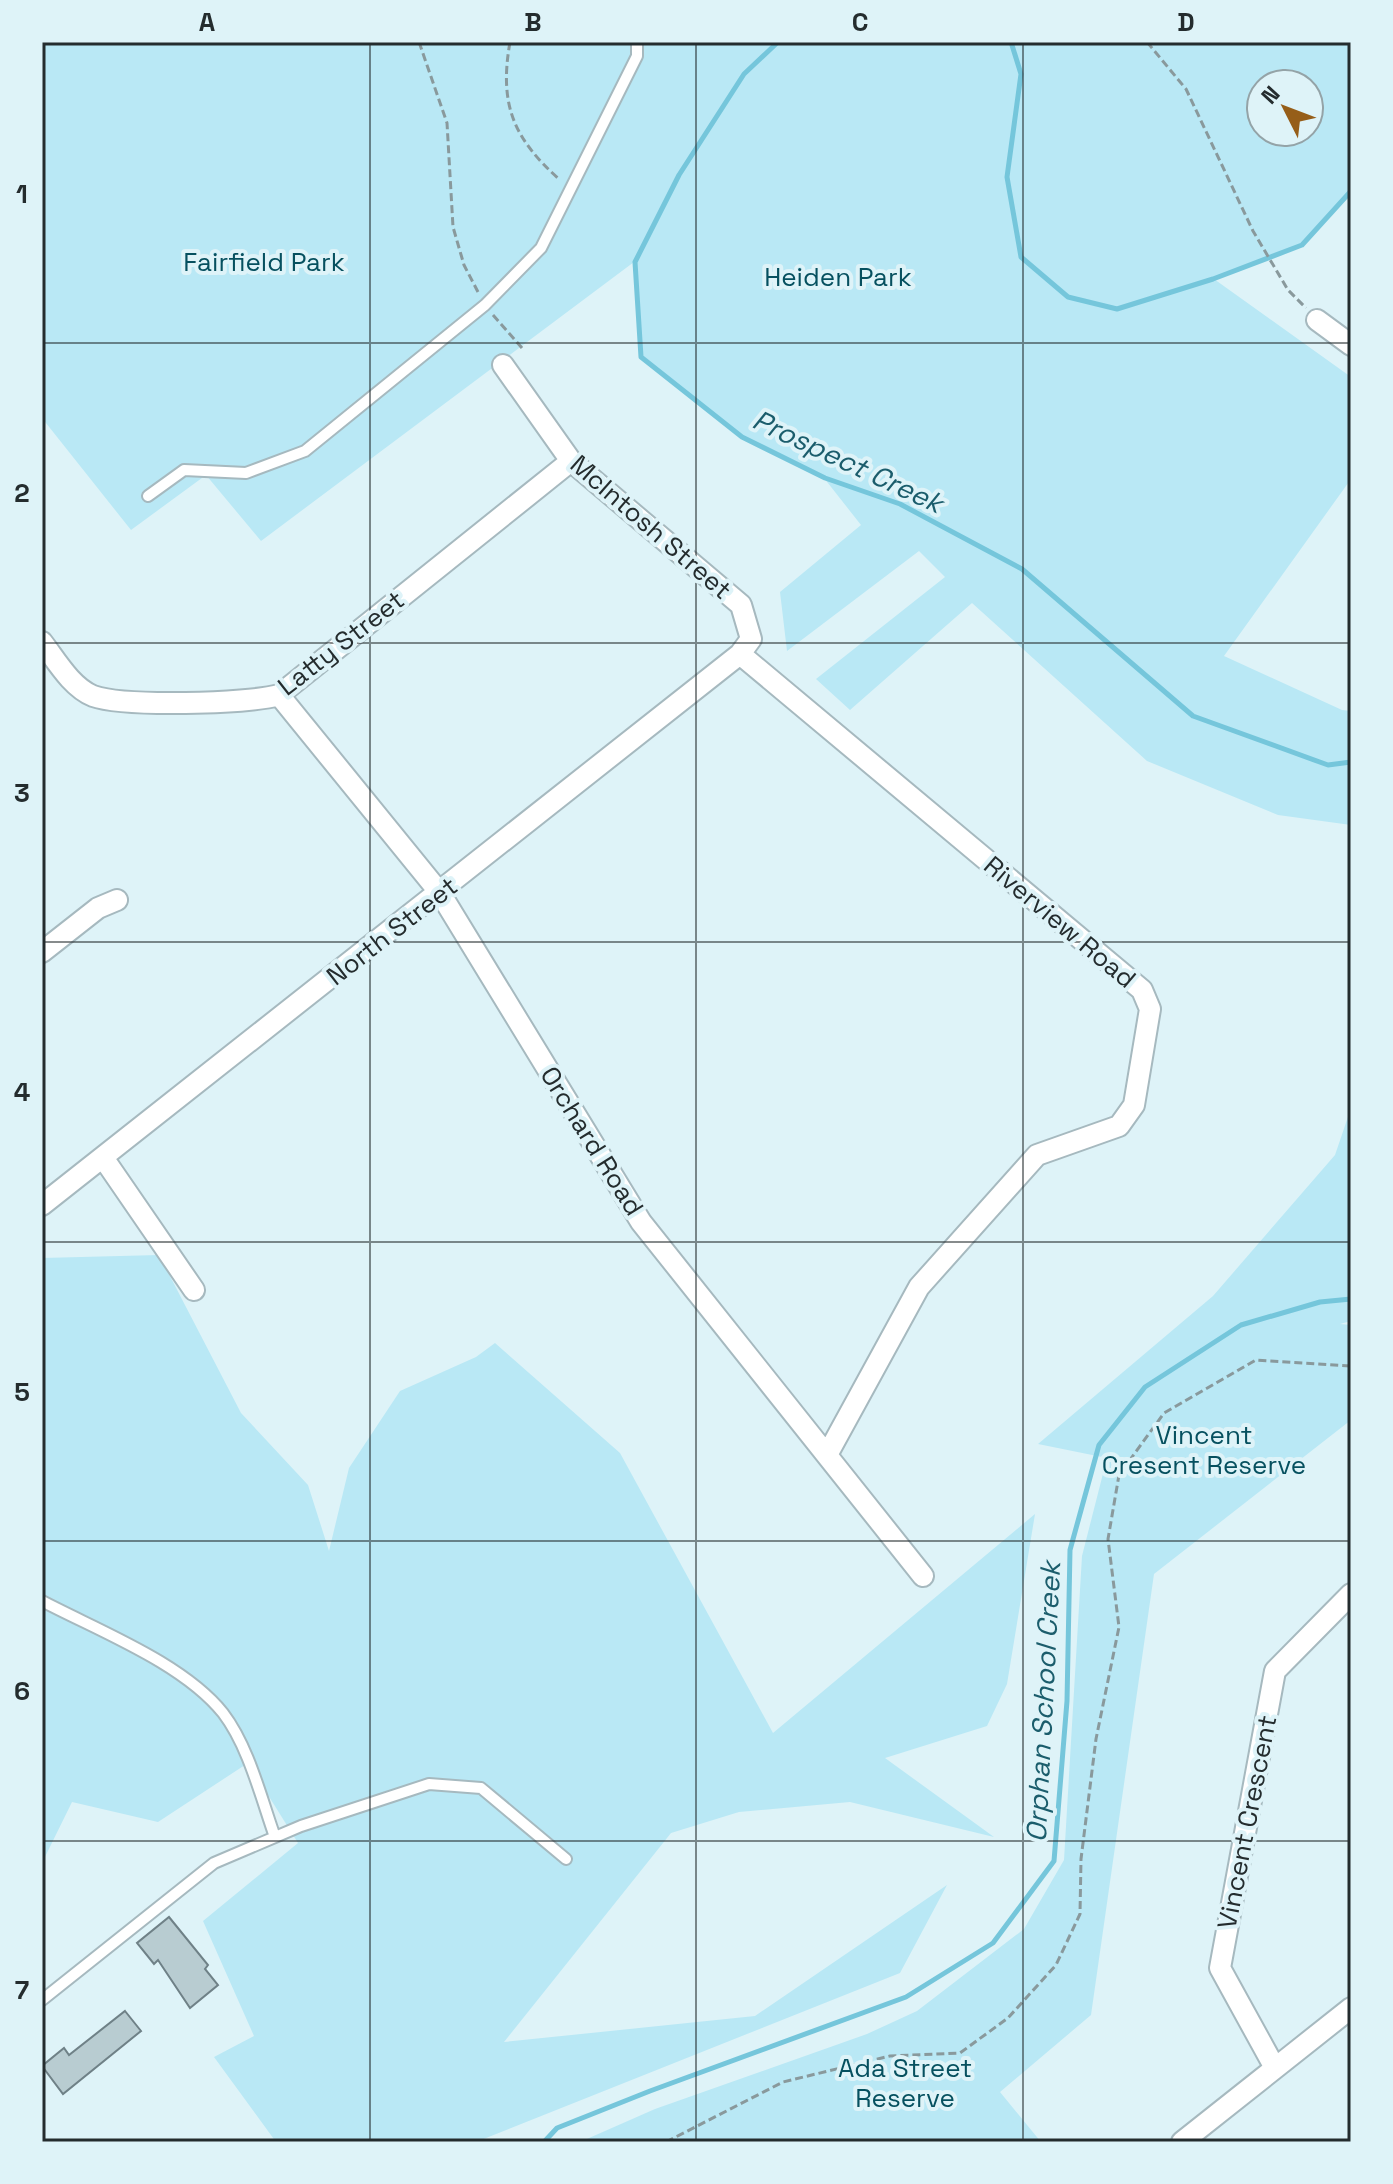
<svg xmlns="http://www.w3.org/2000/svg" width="1393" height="2184" font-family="'Space Grotesk',sans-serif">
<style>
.green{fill:#b9e8f5;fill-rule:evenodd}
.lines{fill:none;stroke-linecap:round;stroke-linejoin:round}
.stream{stroke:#75c6db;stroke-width:5}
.building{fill:#b8ccd1;stroke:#6f8187;stroke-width:2}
.service-casing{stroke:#a6b9bf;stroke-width:14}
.minor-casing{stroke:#a6b9bf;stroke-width:24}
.path{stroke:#89999c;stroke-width:3;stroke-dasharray:8 4;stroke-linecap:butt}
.service{stroke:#fff;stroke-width:10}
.minor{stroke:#fff;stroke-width:20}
.grid{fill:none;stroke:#242c2e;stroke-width:2;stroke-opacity:0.55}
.labels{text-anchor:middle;stroke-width:8;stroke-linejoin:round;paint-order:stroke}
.park-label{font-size:26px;fill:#06505f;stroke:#def3f8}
.street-label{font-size:26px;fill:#242c2e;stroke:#def3f8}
.water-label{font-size:28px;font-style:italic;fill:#1b5d6c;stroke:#def3f8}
.neatline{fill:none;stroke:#242c2e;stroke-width:3}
.grid-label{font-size:26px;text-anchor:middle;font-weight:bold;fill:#242c2e}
</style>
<rect width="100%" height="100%" fill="#def3f8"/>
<path class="green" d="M42,42H1351V191L1302,245L1214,279L1351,377V479L1224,656L1342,710L1351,711V825L1278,815L1147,761L972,603L850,710L816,679L945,577L919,551L787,651L780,592L861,525L824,478L742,437L641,357L634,262L261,541L206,475L131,530L42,418ZM1261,84H1309V132H1261Z
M1351,1108V1321L1340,1324L1351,1325V1420L1154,1574L1091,2015L1000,2092L1041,2142H580L655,2109L867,2034L917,2011L1024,1929L1064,1860L1082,1556L1107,1458L1038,1444L1213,1296L1335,1155Z
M159,1255L241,1413L308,1485L329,1551L349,1468L400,1391L476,1357L495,1343L620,1453L773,1733L1035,1514L1007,1684L987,1726L885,1758L994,1837L850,1802L739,1812L671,1833L504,2042L755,2016L947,1885L900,1973L476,2142H276L214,2057L254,2036L203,1921L298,1843L248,1763L158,1822L72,1802L42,1863V1258Z"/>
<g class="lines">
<path class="stream" d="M778,42L744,74L679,175L635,262L641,357L742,437L825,478L900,504L1022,569L1193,716L1328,765L1351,762
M1011,42L1021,74L1007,177L1021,257L1068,297L1117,309L1213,279L1302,245L1351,191
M544,2142L557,2128L650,2091L906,1997L993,1943L1054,1861L1067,1701L1070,1550L1099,1445L1145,1387L1241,1325L1320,1302L1351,1299"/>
</g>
<path class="building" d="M169,1917L208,1965L205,1969L218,1985L190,2008L158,1960L154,1964L137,1943Z
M125,2011L141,2031L63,2094L42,2066L64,2048L69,2055Z"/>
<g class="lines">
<g class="service-casing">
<path id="service" d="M148,496L184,470L246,473L305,451L485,305L541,248L637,56V42
M42,1601C99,1631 183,1663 223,1713C249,1747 261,1798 275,1837
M42,2000L214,1863L301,1826L429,1784L481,1788L566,1859"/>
</g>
<g class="minor-casing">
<path id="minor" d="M1317,320L1351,345
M42,642C56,660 71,687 93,696C124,707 246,704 279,695L571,461
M740,654L1142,990L1150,1009L1134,1105L1119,1126L1037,1155L919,1287L827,1455
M279,695L440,893L641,1222L923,1576
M42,952L98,908L117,900
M104,1159L194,1290
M42,1205L740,654L751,639L741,605L571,461L503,365
M1275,2068L1220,1968L1275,1671L1351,1594
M1182,2142L1351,2008"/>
</g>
<path class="path" d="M419,42L447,123L453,227L464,265L478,292
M510,42C499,104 513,138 559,179
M1147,42L1186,89L1253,231L1288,290L1306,308
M493,315L522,348
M666,2142L783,2082L890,2056L960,2053L1008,2018L1056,1965L1080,1914L1081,1859L1096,1739L1119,1627L1108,1539L1119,1475L1164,1413L1256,1360L1351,1366"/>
<use href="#service" class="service"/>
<use href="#minor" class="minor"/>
</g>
<path class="grid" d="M370,42V2142M696,42V2142M1023,42V2142M42,343H1351M42,643H1351M42,942H1351M42,1242H1351M42,1541H1351M42,1841H1351"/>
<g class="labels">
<g class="park-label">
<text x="264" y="271">Fairfield Park</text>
<text x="838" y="286">Heiden Park</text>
<text x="1204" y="1444">Vincent<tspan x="1204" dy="30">Cresent Reserve</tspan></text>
<text x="905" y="2077">Ada Street<tspan x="905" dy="30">Reserve</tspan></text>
</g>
<g class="street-label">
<text transform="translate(651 527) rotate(41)" y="9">McIntosh Street</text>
<text transform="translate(341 643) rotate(-38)" y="9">Latty Street</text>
<text transform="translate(1060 922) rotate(40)" y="9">Riverview Road</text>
<text transform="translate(392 931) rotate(-38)" y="9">North Street</text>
<text transform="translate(592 1141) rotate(58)" y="9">Orchard Road</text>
<text transform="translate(1247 1822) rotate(-79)" y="9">Vincent Crescent</text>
</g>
<g class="water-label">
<text transform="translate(848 461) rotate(25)" y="10">Prospect Creek</text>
<text transform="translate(1043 1702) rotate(-87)" y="10">Orphan School Creek</text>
</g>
</g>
<rect width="1393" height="2184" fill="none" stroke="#def3f8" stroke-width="88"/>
<g transform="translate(1285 108) rotate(312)"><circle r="38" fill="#def3f8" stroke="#94a3a7" stroke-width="2"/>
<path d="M0-6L14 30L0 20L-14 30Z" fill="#965e19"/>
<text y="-12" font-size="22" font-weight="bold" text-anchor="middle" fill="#242c2e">N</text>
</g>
<rect x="44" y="44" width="1305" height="2096" class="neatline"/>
<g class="grid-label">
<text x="207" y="31">A</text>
<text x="533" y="31">B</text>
<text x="860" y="31">C</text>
<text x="1186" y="31">D</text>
<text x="22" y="203">1</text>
<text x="22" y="502">2</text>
<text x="22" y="802">3</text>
<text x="22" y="1101">4</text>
<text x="22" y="1401">5</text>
<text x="22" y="1700">6</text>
<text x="22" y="1999">7</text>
</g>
</svg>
